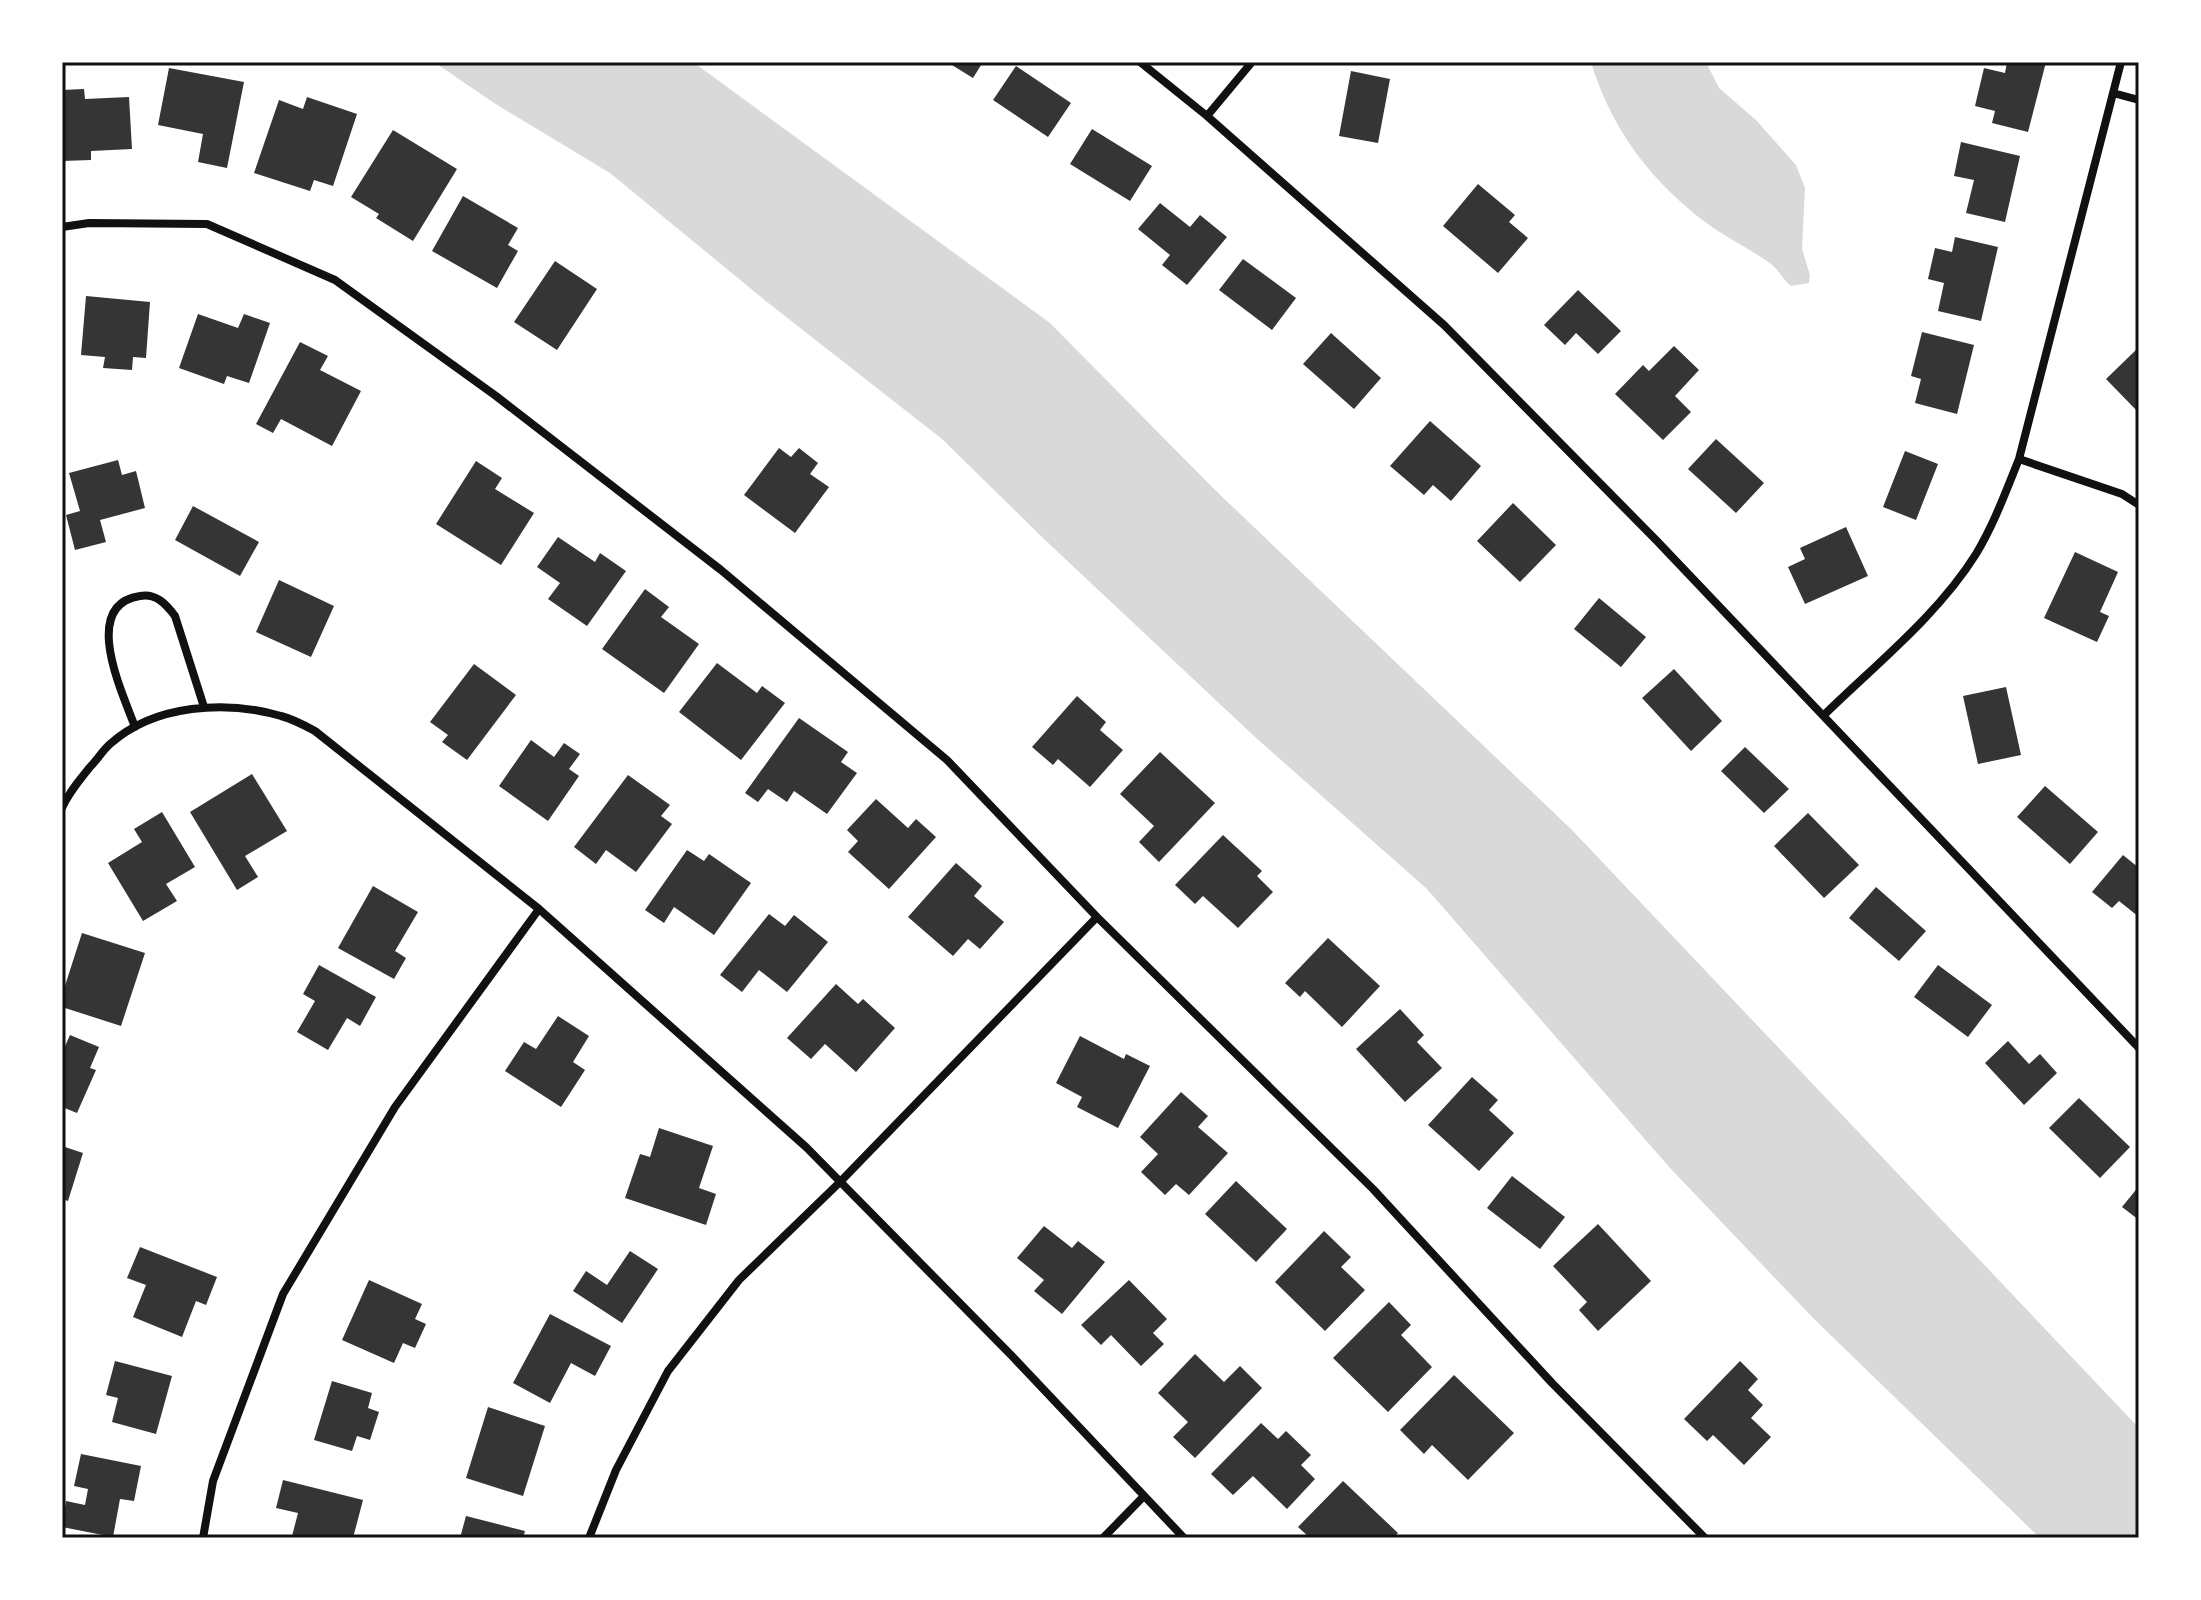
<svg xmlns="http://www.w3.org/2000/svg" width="2201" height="1600" font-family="'PT Serif',serif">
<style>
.water{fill:#d9d9d9}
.building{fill:#353535}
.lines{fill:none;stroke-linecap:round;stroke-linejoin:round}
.minor{stroke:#111;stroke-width:8}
.neatline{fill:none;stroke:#111;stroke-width:3}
</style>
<rect width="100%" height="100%" fill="#fff"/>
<path class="water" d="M434,62H693L1050,323L1215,490L1572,830L2139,1428V1538H2040L1814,1319L1670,1168L1427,889L1255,737L1044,539L942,439L767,302L610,173L494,103Z
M1591,62H1708V66L1719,88L1756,120L1796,165L1805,188L1802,249L1810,275L1809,283L1791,286C1783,280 1779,270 1771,264C1751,249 1728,239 1708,224C1652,183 1611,129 1591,62Z"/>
<path class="building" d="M947,62H983L973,78Z
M2007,62H2046L2028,132L1992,123L1995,111L1975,106L1984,68L2005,73Z
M1016,66L1071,103L1048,137L993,100Z
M169,68L244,82L227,168L198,162L203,134L158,125Z
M1351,71L1390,79L1378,143L1339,136Z
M84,89L85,99L129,97L132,149L91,151V160L62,161V90Z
M307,97L357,114L333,186L314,180L310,191L254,173L279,100L303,109Z
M1092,129L1152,166L1130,201L1070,164Z
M393,130L457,169L413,241L376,218L379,214L351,197Z
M1961,142L2020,156L2005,222L1966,213L1974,180L1954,176Z
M1478,184L1515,215L1509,222L1528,238L1498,273L1443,226Z
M463,196L518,228L508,245L518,251L497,288L432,251Z
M1160,203L1190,227L1200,215L1227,237L1187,285L1162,265L1170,255L1138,229Z
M1955,237L1998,247L1981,321L1938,311L1944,283L1928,279L1935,248L1952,252Z
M1243,259L1296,298L1272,330L1219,290Z
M555,261L597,289L557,350L514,322Z
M1578,290L1621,331L1598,354L1576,333L1565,345L1544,325Z
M86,296L150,302L146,358L133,357L132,370L103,368L105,357L81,355Z
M198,314L238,328L244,314L270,323L249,383L227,376L224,384L179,368Z
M1922,332L1974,345L1957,414L1915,403L1921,379L1911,376Z
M1331,333L1381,378L1354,409L1303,364Z
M300,342L328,356L320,370L361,391L332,446L281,419L273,433L256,424Z
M1674,346L1699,370L1675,396L1691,412L1663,440L1615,394L1643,365L1649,371Z
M2137,349L2139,351V413L2106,379Z
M1430,421L1481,466L1451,501L1433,485L1424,495L1390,466Z
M1716,439L1764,483L1736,513L1688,469Z
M779,448L791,457L799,448L818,463L810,474L829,487L795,533L744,495Z
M1905,451L1938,464L1916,520L1883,507Z
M118,460L122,475L136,471L145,508L100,520L106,542L75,550L66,515L80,511L69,473Z
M476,461L502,478L495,489L534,513L501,565L436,524Z
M1513,503L1556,545L1520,582L1477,541Z
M193,506L259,542L240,576L175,540Z
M1846,527L1868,576L1805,604L1788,567L1805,559L1800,548Z
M558,537L595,562L600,553L626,571L587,626L548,599L560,583L537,567Z
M2075,552L2118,572L2100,612L2109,616L2097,642L2044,618Z
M279,580L334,606L311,657L256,632Z
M645,589L669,607L661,617L699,644L664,693L602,649Z
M1599,598L1646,637L1621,667L1574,629Z
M717,663L757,693L762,686L785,703L741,760L679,712Z
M474,664L516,695L467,760L442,742L448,735L430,722Z
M1674,669L1722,721L1691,751L1642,698Z
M2006,687L2021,755L1978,764L1963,696Z
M1077,696L1106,722L1100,730L1123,750L1090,787L1058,759L1053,765L1032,747Z
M799,718L848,752L841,762L857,773L827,814L794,791L787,802L768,789L758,802L745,793Z
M531,740L554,757L564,743L580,754L569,769L579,776L548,821L499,786Z
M1745,747L1789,789L1764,813L1721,771Z
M1160,752L1215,803L1159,862L1139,842L1154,826L1120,794Z
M252,774L287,831L245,856L258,877L237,890L190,812Z
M628,775L670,805L661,816L672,824L636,872L606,850L596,864L574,847Z
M2045,786L2098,832L2070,864L2017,817Z
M876,799L908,828L916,819L936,837L889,889L848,852L858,841L847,830Z
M162,812L195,867L166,884L177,901L143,921L108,863L142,842L134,829Z
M1808,813L1859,865L1824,898L1774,846Z
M1223,835L1262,871L1257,876L1273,892L1238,928L1203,896L1195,904L1175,885Z
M687,850L704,861L709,854L751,883L714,935L674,907L664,923L645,910Z
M2123,855L2139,868V917L2119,901L2112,908L2092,892Z
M956,863L982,886L974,896L1004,922L980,949L968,939L953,956L908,917Z
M373,886L418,912L395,951L406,958L394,979L338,948Z
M1876,887L1926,931L1899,961L1849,918Z
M769,914L785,926L794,915L828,942L787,992L759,970L742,992L720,975Z
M82,933L145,953L121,1026L62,1007V995Z
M1328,938L1380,986L1342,1027L1305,991L1300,997L1285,983Z
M319,965L376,997L360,1026L347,1018L328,1050L297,1032L315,1001L303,994Z
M1938,965L1992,1005L1968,1037L1914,997Z
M836,984L858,1004L863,999L895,1028L856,1072L825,1044L811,1059L787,1038Z
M1400,1009L1424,1035L1417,1042L1442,1068L1405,1102L1356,1049Z
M558,1016L589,1036L573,1062L585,1070L561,1107L505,1071L524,1042L536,1049Z
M70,1035L99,1047L90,1068L96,1070L77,1113L62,1107V1053Z
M1080,1036L1124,1059L1126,1054L1150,1066L1118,1128L1077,1107L1082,1097L1056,1083Z
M2008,1041L2029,1064L2040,1054L2057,1073L2024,1105L1985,1063Z
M1472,1077L1498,1100L1489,1110L1514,1133L1479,1171L1428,1125Z
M1181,1092L1208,1116L1198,1127L1228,1153L1189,1195L1176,1184L1165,1195L1141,1172L1158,1154L1140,1137Z
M2079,1098L2130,1147L2100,1178L2049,1128Z
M659,1128L713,1146L699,1188L716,1194L706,1225L625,1198L640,1154L650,1157Z
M62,1146L83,1153L68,1201L62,1199Z
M1512,1176L1565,1217L1540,1249L1487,1208Z
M1236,1181L1287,1229L1256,1262L1205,1214Z
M2139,1186V1220L2122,1207Z
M1598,1224L1651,1281L1598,1331L1579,1310L1587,1302L1553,1266Z
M1044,1226L1072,1248L1078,1241L1105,1262L1062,1314L1034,1291L1044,1280L1017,1258Z
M1324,1231L1351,1257L1341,1267L1365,1290L1325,1331L1275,1282Z
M140,1247L217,1277L206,1305L196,1301L182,1337L133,1317L146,1285L127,1278Z
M630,1251L658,1269L622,1323L573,1291L586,1271L607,1285Z
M369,1280L422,1304L415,1319L426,1324L415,1348L403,1343L394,1363L342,1340Z
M1129,1280L1167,1319L1153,1333L1164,1344L1141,1366L1111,1335L1101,1345L1081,1325Z
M1389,1302L1411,1325L1401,1335L1432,1367L1388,1412L1333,1358Z
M550,1314L611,1346L595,1376L571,1363L550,1403L513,1383Z
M1195,1354L1224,1382L1240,1366L1262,1388L1195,1458L1173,1437L1188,1422L1158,1393Z
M115,1361L172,1376L156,1434L112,1422L118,1398L106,1395Z
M1740,1361L1758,1379L1748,1390L1763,1405L1751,1418L1771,1437L1744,1465L1713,1435L1707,1441L1684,1419Z
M1454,1375L1514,1433L1468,1480L1432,1445L1424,1454L1400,1430Z
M332,1381L372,1393L368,1408L379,1412L370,1440L357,1436L352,1451L314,1440Z
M488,1407L545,1426L523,1496L466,1478Z
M1261,1423L1278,1439L1286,1431L1311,1455L1301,1465L1315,1479L1287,1509L1253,1476L1233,1495L1211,1474Z
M81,1454L141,1466L134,1501L120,1499L113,1537L62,1527L66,1501L85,1505L88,1489L74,1486Z
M283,1480L363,1500L353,1538L292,1536L298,1513L276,1508Z
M1343,1481L1398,1533L1393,1538H1310L1298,1527Z
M466,1516L525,1531L523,1538H460Z"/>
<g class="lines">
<path class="minor" d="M1140,62L1207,116L1444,325L1657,541L2139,1048
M2113,93L2139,100
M1207,116L1252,62
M62,227L89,223L207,224L335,280L496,396L721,570L947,760L1097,917L1373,1189L1552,1383L1705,1538
M2019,459L2122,494L2139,505
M1824,715C1875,665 1938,615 1976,554C1994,524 2006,491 2019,459L2121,62
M135,727C124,696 79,605 140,596C156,593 166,604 175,616L204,707
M62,808C69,792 79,781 90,767C97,760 103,750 110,744C155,704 226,700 281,716C293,719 304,725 315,731L539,909L806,1147L1012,1356L1184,1538
M203,1538L213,1481L283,1294L395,1107L539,909
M589,1538L616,1470L668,1371L739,1280L840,1182L1097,917
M1103,1538L1144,1496"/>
</g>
<rect width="2201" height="1600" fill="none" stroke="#ffffff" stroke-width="128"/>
<rect x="64" y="64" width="2073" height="1472" class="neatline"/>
</svg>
